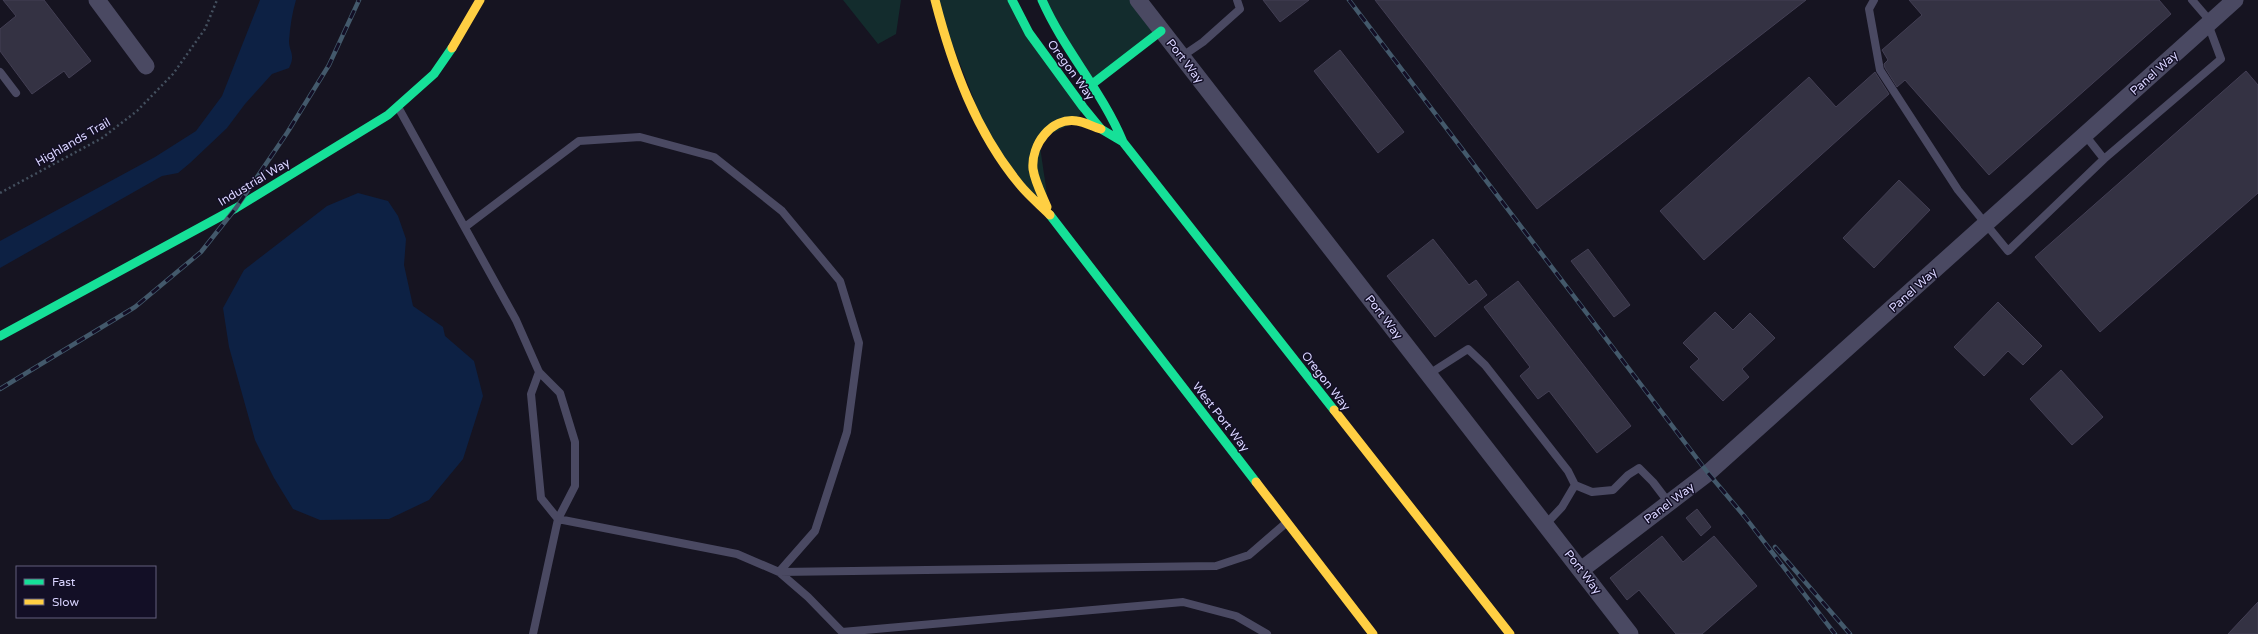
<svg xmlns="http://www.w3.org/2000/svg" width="2258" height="634" font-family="'Varela Round',sans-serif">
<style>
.green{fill:#132c2d}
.water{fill:#0d2144}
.building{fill:#343243;stroke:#433f54}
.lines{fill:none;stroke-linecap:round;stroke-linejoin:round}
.path{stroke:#44505f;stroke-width:2.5;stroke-dasharray:2 3;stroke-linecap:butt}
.lane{stroke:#4a4962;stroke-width:8}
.street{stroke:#4a4962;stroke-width:17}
.fast{stroke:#16e098;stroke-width:9}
.slow{stroke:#ffcf43;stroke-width:9}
.rail-casing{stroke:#43596b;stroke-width:4.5}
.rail{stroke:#130f26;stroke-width:3;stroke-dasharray:9;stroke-linecap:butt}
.labels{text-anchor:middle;stroke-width:3;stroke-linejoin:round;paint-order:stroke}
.street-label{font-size:12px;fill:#d9d4ff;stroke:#130f26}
</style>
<rect width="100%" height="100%" fill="#161421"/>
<path class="green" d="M843,0H901L896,34L878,44Z
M935,0H1012L1083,107L1077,121L1039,140L1050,215L991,143Z
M1042,0H1138L1161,31L1091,85Z"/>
<path class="water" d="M260,0H296C292,13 290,27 289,41C289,52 296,54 289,68L272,74L245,104L227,128L190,163L178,173L162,176L0,268V241L155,157L196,131L222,96Z
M358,193L388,201L398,216L406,239L404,265L413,306L443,327L445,336L474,361L483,396L463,459L429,500L389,519L320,520L293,509L274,478L255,440L229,347L223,308L244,270L327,206Z"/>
<path class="building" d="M3,0H44L91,61L69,78L64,71L32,94L0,51V29L16,16Z
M1263,0H1309L1280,22Z
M1375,0H1806L1537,209Z
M1909,0H2159L2171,14L1989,175L1905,80L1897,87L1885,68L1884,64L1888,60L1882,50L1922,15Z
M1340,50L1404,132L1378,153L1314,71Z
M2246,71L2258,85V193L2100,332L2035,257Z
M1875,72L1889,94L1704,260L1660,211L1809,77L1836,107Z
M1899,180L1930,210L1874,268L1843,238Z
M1433,239L1469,285L1476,280L1487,295L1435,337L1387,276Z
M1588,249L1630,305L1614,317L1571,261Z
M1518,281L1631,426L1597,453L1549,391L1538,399L1520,376L1530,367L1484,307Z
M1998,302L2042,346L2023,365L2008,351L1984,376L1954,347Z
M1715,312L1733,330L1750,313L1775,338L1742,369L1749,377L1723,401L1690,367L1699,359L1683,343Z
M2061,370L2103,417L2072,445L2030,399Z
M1697,509L1711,527L1701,536L1686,518Z
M1662,536L1683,562L1714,536L1757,586L1702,634H1676L1639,590L1627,600L1610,578Z
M2258,602V634H2228Z"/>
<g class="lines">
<path class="path" d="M0,193L102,138L137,111L173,74L205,29L217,0"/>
<path class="lane" d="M1874,0L1869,9L1880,70L1958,190L2008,251L2104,159L2221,59L2208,24
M2192,0L2211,22
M1181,57L1203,42L1240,9L1237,0
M0,72L16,93
M398,107L516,320L539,372L560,393L575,442V486L558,519L533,634
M2085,135L2104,159
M465,227L579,141L640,137L714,157L782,211L840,281L859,343L847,432L815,531L779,572
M539,372L531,394L541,498L558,519L737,554L779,572L808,597L844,634
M1429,374L1468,349L1485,365L1568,471L1575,485L1562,507L1546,524
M1575,485L1592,492L1613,490L1628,475L1639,468L1653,482L1669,503
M779,572L1216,566L1249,555L1286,523
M842,632L1183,602L1236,616L1267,634"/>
<path class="street" d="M97,0L146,66
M1138,0L1630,634
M1581,570L1708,473L2235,0"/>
<path class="fast" d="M1012,0L1029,33L1083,107L1101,129L1123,142
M1042,0C1064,50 1102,91 1123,142L1334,410
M1091,85L1161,31
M1050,215L1256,482
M0,336L236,208L388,115L434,74L452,48"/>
<path class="slow" d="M935,0C952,66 976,132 1020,185C1029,196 1040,205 1050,215
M452,48L480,0
M1047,207C1042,195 1035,182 1033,169C1031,145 1051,117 1077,121C1085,122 1093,127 1101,129
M1334,410L1510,634
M1256,482L1373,634"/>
<g class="rail-casing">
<path id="rail" d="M1349,0L1708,473L1745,517L1835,634
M0,389L135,307L201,252L236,208L287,133L329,65L359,0
M1775,547L1850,634"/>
</g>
<use href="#rail" class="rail"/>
</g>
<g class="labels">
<g class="street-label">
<text transform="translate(1185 61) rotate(52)" y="4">Port Way</text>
<text transform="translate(1071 70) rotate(54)" y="4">Oregon Way</text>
<text transform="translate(2154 73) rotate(-42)" y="4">Panel Way</text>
<text transform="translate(73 142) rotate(-30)" y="4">Highlands Trail</text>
<text transform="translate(254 182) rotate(-31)" y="4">Industrial Way</text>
<text transform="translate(1913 290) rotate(-42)" y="4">Panel Way</text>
<text transform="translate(1384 317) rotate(52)" y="4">Port Way</text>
<text transform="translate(1326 381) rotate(52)" y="4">Oregon Way</text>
<text transform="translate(1221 417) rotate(52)" y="4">West Port Way</text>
<text transform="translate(1669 503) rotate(-37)" y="4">Panel Way</text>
<text transform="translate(1583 572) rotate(52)" y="4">Port Way</text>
</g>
</g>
<rect x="16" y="566" width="140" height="52" fill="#130f26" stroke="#625e7d"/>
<rect x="24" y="579" width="20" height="6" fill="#16e098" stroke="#625e7d"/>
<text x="52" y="586" font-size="12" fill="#d9d4ff">Fast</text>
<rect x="24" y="599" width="20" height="6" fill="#ffcf43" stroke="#625e7d"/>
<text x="52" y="606" font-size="12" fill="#d9d4ff">Slow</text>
</svg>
